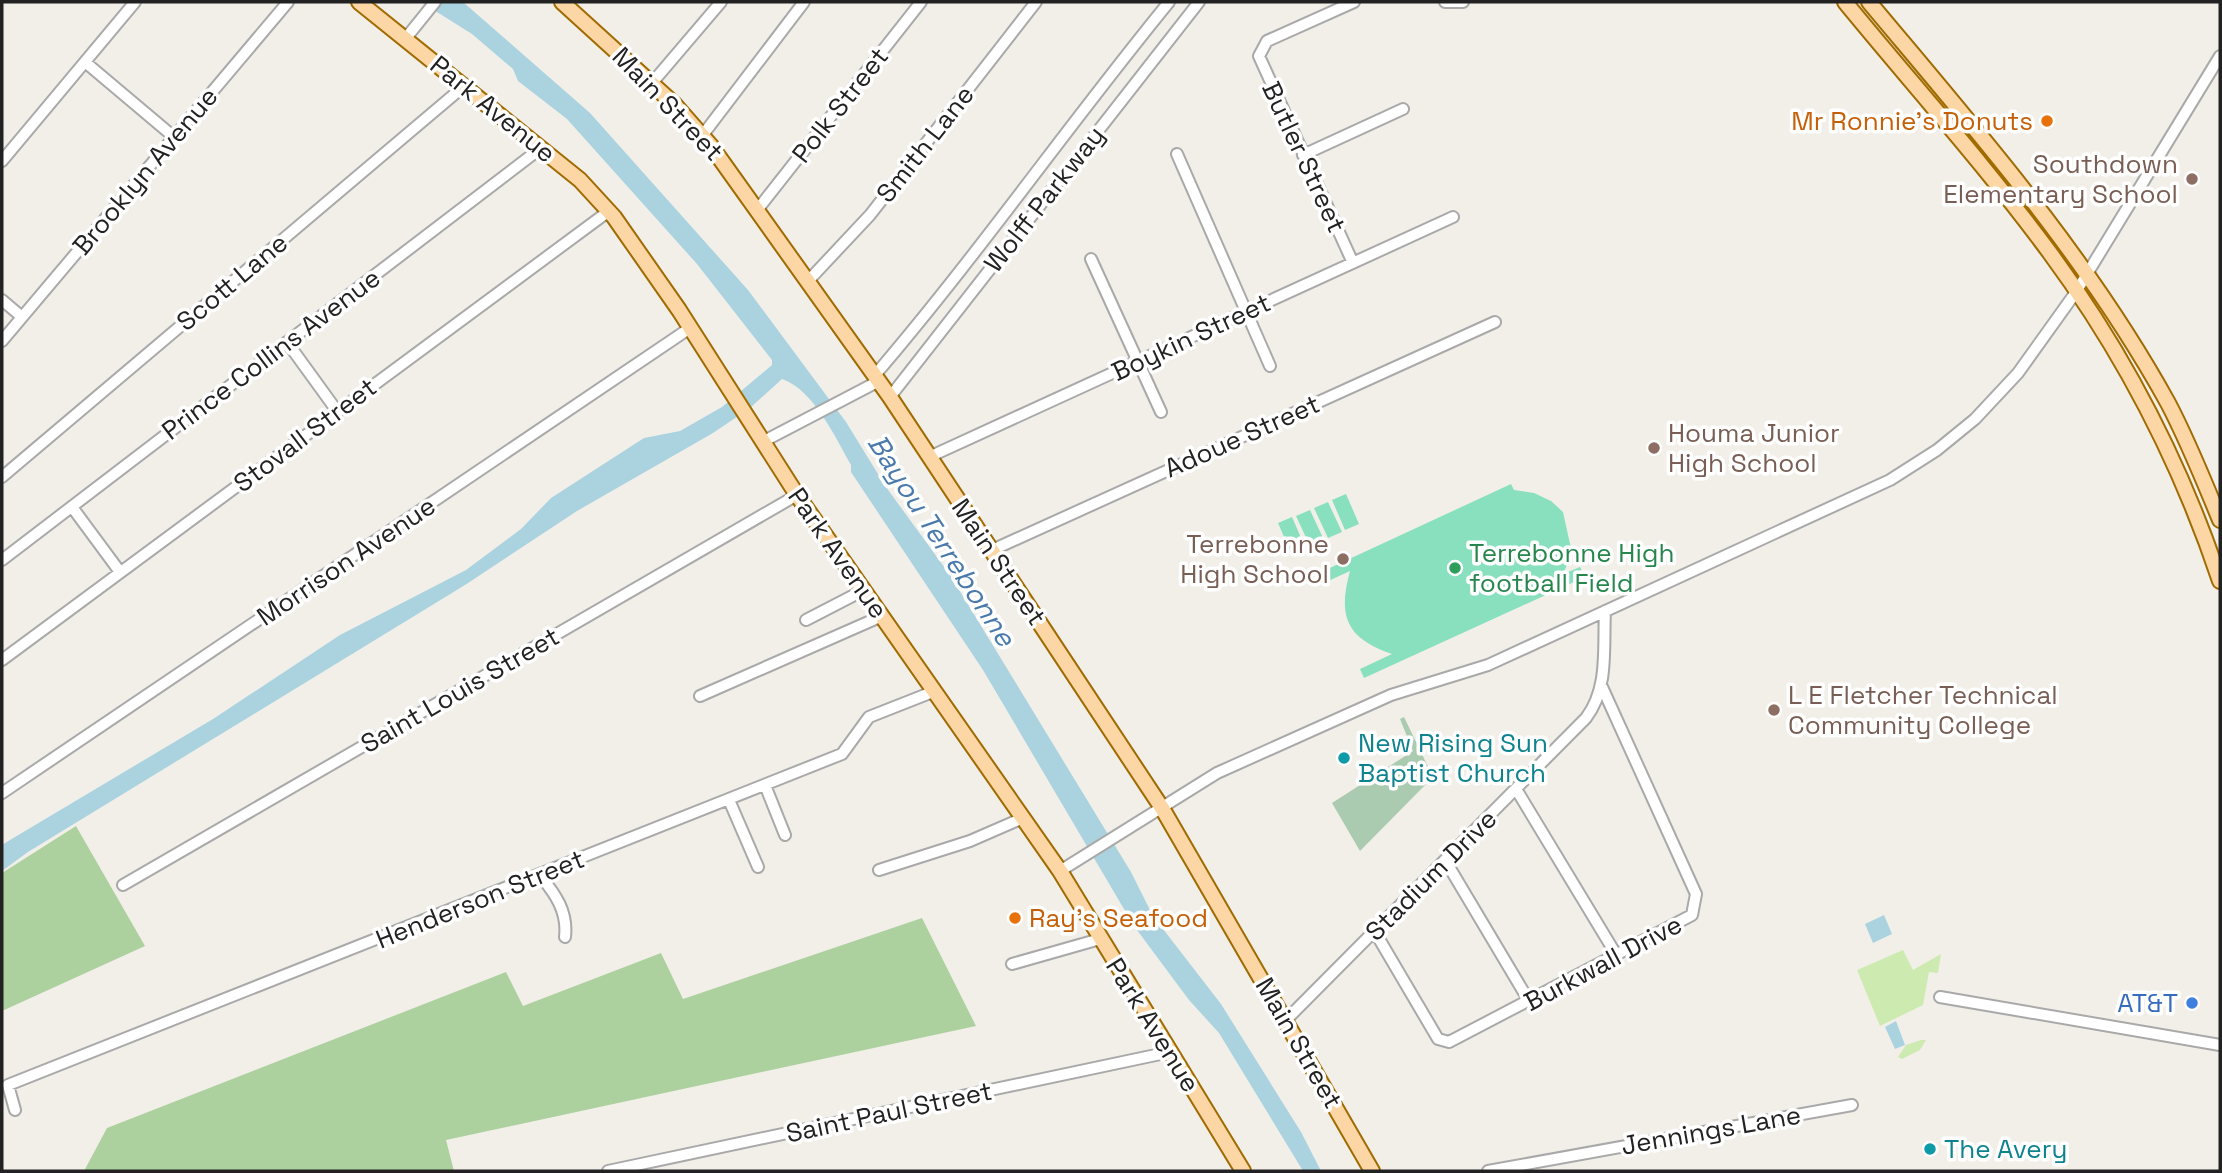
<svg xmlns="http://www.w3.org/2000/svg" width="2222" height="1173" font-family="'Space Grotesk',sans-serif">
<style>
.grass{fill:#cdebb0}
.forest{fill:#add19e}
.cemetery{fill:#aacbaf}
.pitch{fill:#88e0be}
.water{fill:#aad3df}
.lines{fill:none;stroke-linecap:round;stroke-linejoin:round}
.minor-casing{stroke:#a9a9a9;stroke-width:14}
.major-casing{stroke:#a06b00;stroke-width:18}
.minor{stroke:#fff;stroke-width:10}
.major{stroke:#fcd6a4;stroke-width:14}
.food-dot{fill:#e8710a;stroke:#fff;stroke-width:2.5}
.education-dot{fill:#8d6e63;stroke:#fff;stroke-width:2.5}
.leisure-dot{fill:#2e9e5b;stroke:#fff;stroke-width:2.5}
.culture-dot{fill:#0f9aa8;stroke:#fff;stroke-width:2.5}
.shop-dot{fill:#3f7fe0;stroke:#fff;stroke-width:2.5}
.labels{text-anchor:middle;stroke-width:7;stroke-linejoin:round;paint-order:stroke}
.street-label{font-size:26px;fill:#222;stroke:#fff}
.food-label{font-size:26px;fill:#c56008;stroke:#fff;text-anchor:end}
.education-label{font-size:26px;fill:#785e54;stroke:#fff;text-anchor:end}
.leisure-label{font-size:26px;fill:#27864d;stroke:#fff;text-anchor:start}
.culture-label{font-size:26px;fill:#0d838f;stroke:#fff;text-anchor:start}
.shop-label{font-size:26px;fill:#366cbe;stroke:#fff;text-anchor:end}
.water-label{font-size:28px;font-style:italic;fill:#4a7aab;stroke:#fff}
</style>
<rect width="100%" height="100%" fill="#f2efe9"/>
<path class="grass" d="M1903,950L1913,970L1941,954L1938,973L1929,972L1923,1005L1880,1026L1857,970Z
M1921,1040H1926L1920,1050L1902,1059L1898,1057L1906,1045Z"/>
<path class="forest" d="M76,826L145,946L2,1011V873Z
M922,918L976,1026L446,1140L454,1171H84L107,1128L506,972L523,1006L661,953L683,999Z"/>
<path class="cemetery" d="M1404,717L1433,777L1360,851L1332,803L1413,751L1400,719Z"/>
<path class="pitch" d="M1511,484L1514,490L1534,493L1551,501L1563,512L1572,553L1563,574L1580,567L1585,577L1364,678L1360,669L1392,654C1345,638 1338,615 1350,571L1324,583L1319,573Z
M1346,494L1359,524L1345,530L1332,500Z
M1328,502L1342,532L1328,538L1314,508Z
M1310,510L1324,540L1310,546L1296,516Z
M1292,517L1305,547L1291,553L1278,523Z"/>
<path class="water" d="M421,2H463L590,113L748,290L846,422L886,487L950,575L1131,872L1153,916L1221,1004L1301,1132L1321,1171H1303L1219,1033L1189,1000L1134,926L983,670L851,472V465C835,437 814,390 782,379L750,408L713,433L577,511L465,585L28,852L2,871V845L10,840L213,719L340,635L466,570L521,529L551,498L644,438L680,431L722,407L772,365V360L697,264L567,119L518,81L513,69L472,34Z
M1884,915L1892,934L1873,943L1865,924Z
M1896,1021L1905,1045L1895,1049L1885,1027Z"/>
<g class="lines">
<g class="minor-casing">
<path id="minor" d="M1445,2H1463
M406,38L435,2
M85,62L174,137
M652,83L721,2
M702,136L804,2
M1177,154L1270,366
M1303,155L1403,109
M2,161L135,2
M758,209L921,2
M1091,259L1161,412
M1353,263L1259,56L1267,41L1354,2
M809,280L870,215L1036,2
M2,300L22,317
M2,341L288,2
M287,342L337,411
M875,375C978,255 1069,124 1169,2
M890,397L1199,2
M764,441L879,381
M929,457L1453,217
M2,477L463,87
M72,507L120,572
M990,551L1495,322
M2,560L541,148
M806,620L864,590
M2,660L609,211
M700,696L882,616
M765,785L785,835
M1516,789L1617,956
M2,793L690,328
M729,800L758,867
M1445,860L1529,1001
M879,870L970,841L1023,818
M1060,871L1217,773L1391,695L1488,665L1890,480L1937,450L1975,419L2018,373L2076,292L2220,56
M540,875C555,894 568,911 565,937
M123,885L797,495
M1375,932L1438,1039L1449,1042L1692,915L1696,894L1602,687
M1012,964L1100,939
M1940,997L2220,1045
M1286,1020L1586,718C1609,688 1603,648 1605,611
M15,1110L8,1085L842,754L869,717L935,691
M608,1171L1170,1052
M1488,1171L1852,1105"/>
</g>
<g class="major-casing">
<path id="major" d="M359,2L580,180L614,217L679,310L797,495L1060,871L1243,1171
M562,2L674,104L711,146L890,397L1162,808L1372,1171
M1845,2C1913,85 1986,166 2050,253C2123,352 2181,464 2220,581
M1869,2C1976,130 2087,256 2168,403C2188,441 2204,481 2220,520"/>
</g>
<use href="#minor" class="minor"/>
<use href="#major" class="major"/>
</g>
<g class="food-dot">
<circle cx="2047" cy="121" r="7"/>
<circle cx="1015" cy="918" r="7"/>
</g>
<g class="education-dot">
<circle cx="2192" cy="179" r="7"/>
<circle cx="1654" cy="448" r="7"/>
<circle cx="1343" cy="559" r="7"/>
<circle cx="1774" cy="710" r="7"/>
</g>
<circle class="leisure-dot" cx="1455" cy="568" r="7"/>
<g class="culture-dot">
<circle cx="1344" cy="758" r="7"/>
<circle cx="1930" cy="1149" r="7"/>
</g>
<circle class="shop-dot" cx="2192" cy="1003" r="7"/>
<g class="labels">
<g class="street-label">
<text transform="translate(668 104) rotate(46)" y="9">Main Street</text>
<text transform="translate(840 105) rotate(-52)" y="9">Polk Street</text>
<text transform="translate(493 109) rotate(39)" y="9">Park Avenue</text>
<text transform="translate(925 144) rotate(-52)" y="9">Smith Lane</text>
<text transform="translate(1304 157) rotate(65)" y="9">Butler Street</text>
<text transform="translate(145 171) rotate(-50)" y="9">Brooklyn Avenue</text>
<text transform="translate(1044 199) rotate(-52)" y="9">Wolff Parkway</text>
<text transform="translate(232 282) rotate(-40)" y="9">Scott Lane</text>
<text transform="translate(1191 337) rotate(-25)" y="9">Boykin Street</text>
<text transform="translate(271 354) rotate(-37)" y="9">Prince Collins Avenue</text>
<text transform="translate(305 435) rotate(-37)" y="9">Stovall Street</text>
<text transform="translate(1242 436) rotate(-24)" y="9">Adoue Street</text>
<text transform="translate(838 553) rotate(55)" y="9">Park Avenue</text>
<text transform="translate(346 561) rotate(-34)" y="9">Morrison Avenue</text>
<text transform="translate(999 562) rotate(56)" y="9">Main Street</text>
<text transform="translate(460 690) rotate(-30)" y="9">Saint Louis Street</text>
<text transform="translate(1431 875) rotate(-45)" y="9">Stadium Drive</text>
<text transform="translate(480 899) rotate(-22)" y="9">Henderson Street</text>
<text transform="translate(1603 963) rotate(-28)" y="9">Burkwall Drive</text>
<text transform="translate(1153 1025) rotate(58)" y="9">Park Avenue</text>
<text transform="translate(1299 1043) rotate(60)" y="9">Main Street</text>
<text transform="translate(889 1112) rotate(-12)" y="9">Saint Paul Street</text>
<text transform="translate(1711 1130) rotate(-10)" y="9">Jennings Lane</text>
</g>
<g class="food-label">
<text x="2033" y="130">Mr Ronnie's Donuts</text>
<text x="1029" y="927" text-anchor="start">Ray's Seafood</text>
</g>
<g class="education-label">
<text x="2178" y="173">Southdown<tspan x="2178" dy="30">Elementary School</tspan></text>
<text x="1668" y="442" text-anchor="start">Houma Junior<tspan x="1668" dy="30">High School</tspan></text>
<text x="1329" y="553">Terrebonne<tspan x="1329" dy="30">High School</tspan></text>
<text x="1788" y="704" text-anchor="start">L E Fletcher Technical<tspan x="1788" dy="30">Community College</tspan></text>
</g>
<g class="leisure-label">
<text x="1469" y="562">Terrebonne High<tspan x="1469" dy="30">football Field</tspan></text>
</g>
<g class="culture-label">
<text x="1358" y="752">New Rising Sun<tspan x="1358" dy="30">Baptist Church</tspan></text>
<text x="1944" y="1158">The Avery</text>
</g>
<g class="shop-label">
<text x="2178" y="1012">AT&amp;T</text>
</g>
<g class="water-label">
<text transform="translate(942 540) rotate(57)" y="10">Bayou Terrebonne</text>
</g>
</g>
<rect width="2222" height="1173" fill="none" stroke="#222222" stroke-width="7"/>
</svg>
